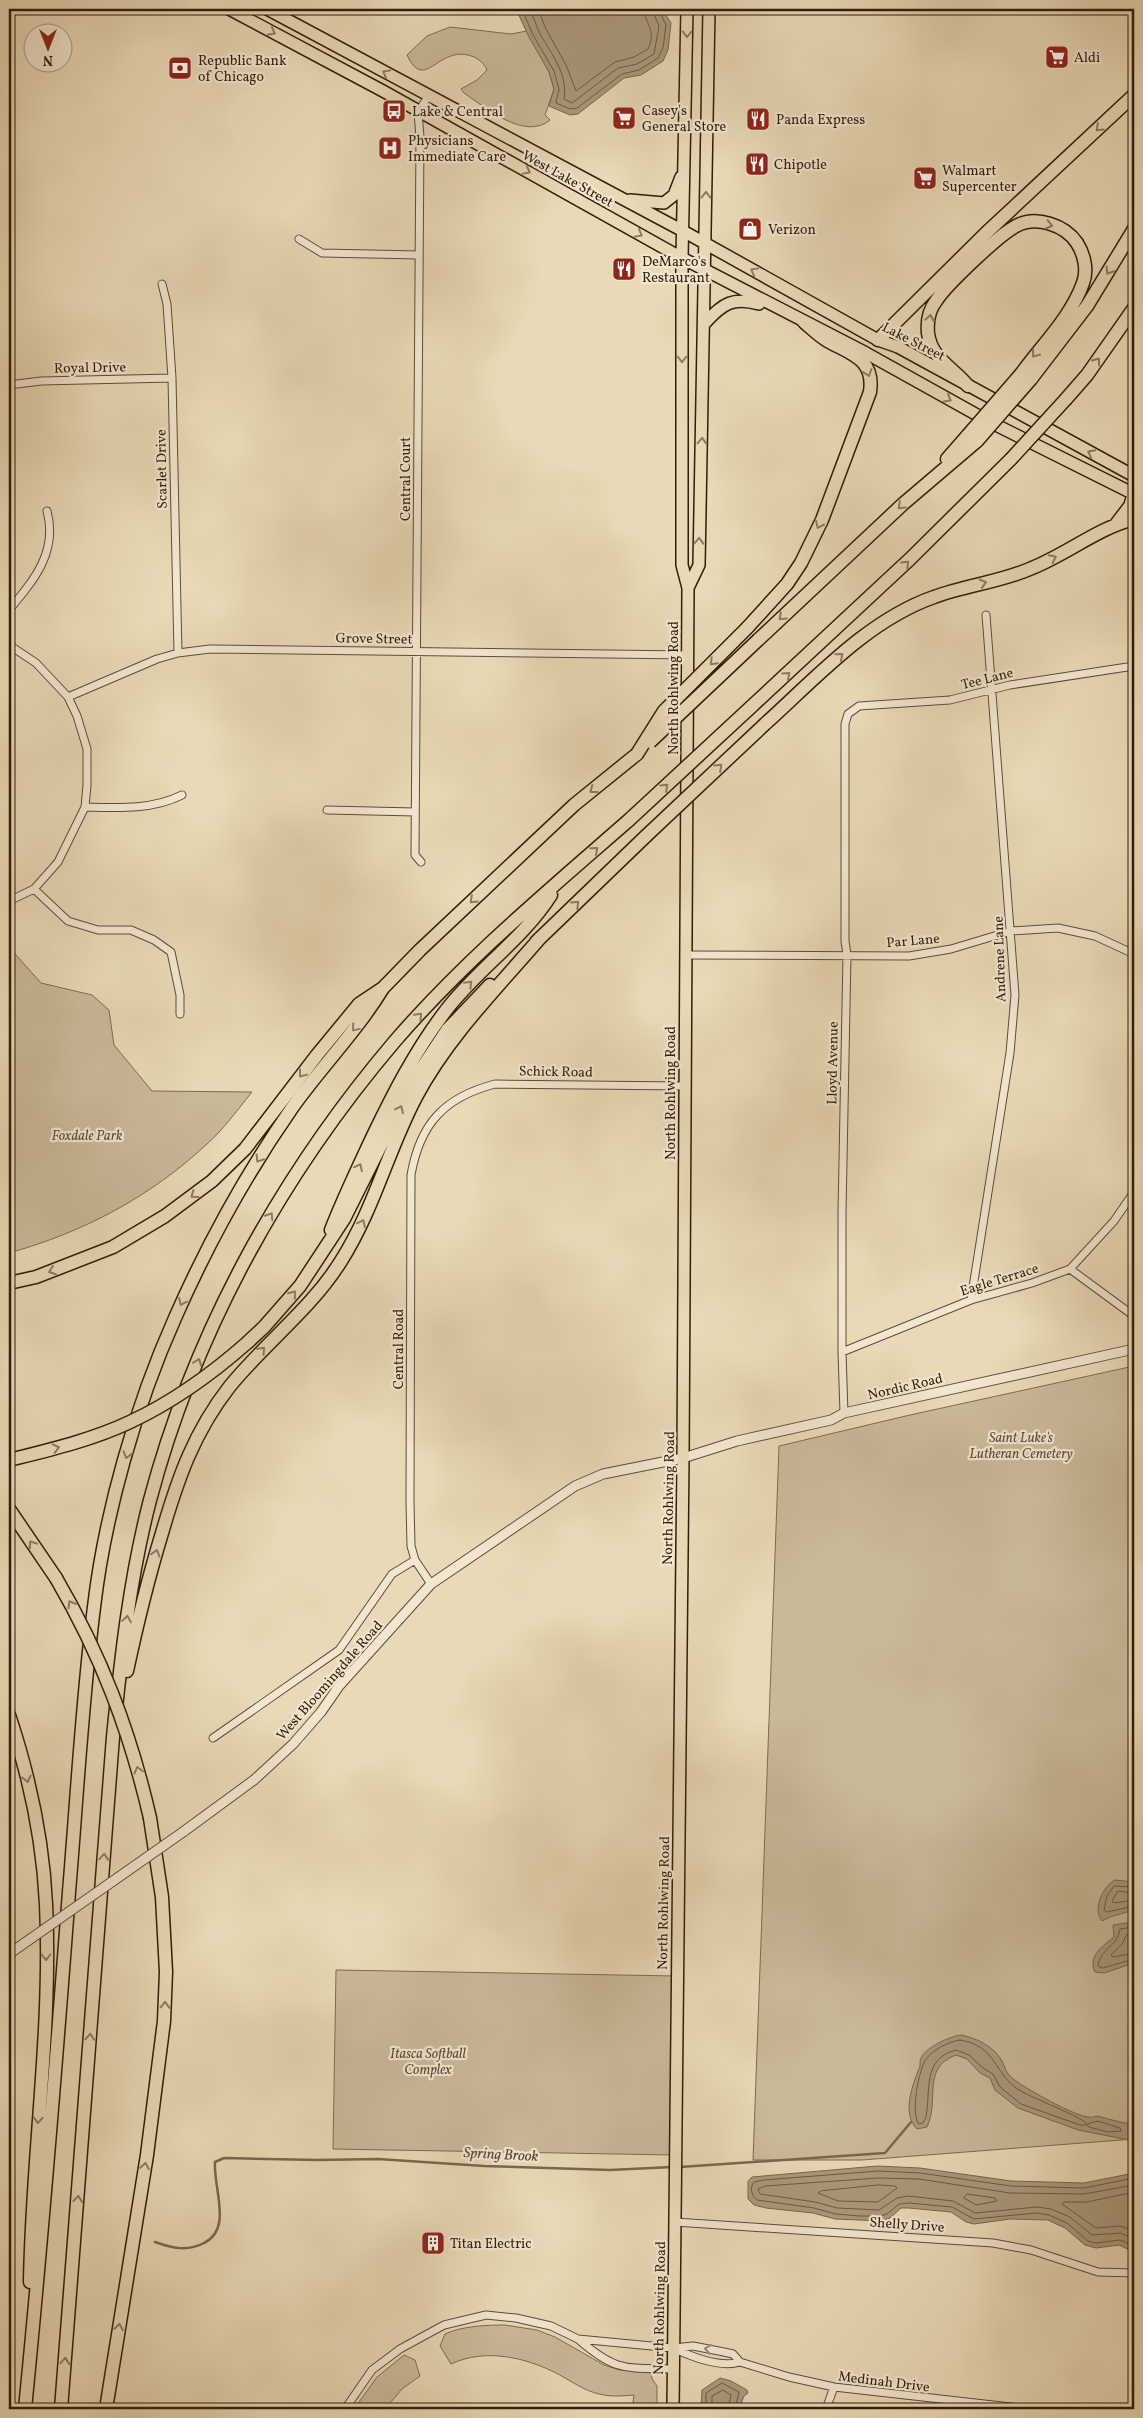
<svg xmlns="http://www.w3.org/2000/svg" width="1143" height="2418" font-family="Vollkorn,serif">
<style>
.green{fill:#cab999;stroke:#7e6b51}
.water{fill:#aa997b;stroke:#7a674d}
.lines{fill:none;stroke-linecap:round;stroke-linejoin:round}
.shore{stroke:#6e5b42;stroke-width:1}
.stream{stroke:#7a674d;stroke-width:2.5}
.minor-casing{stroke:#5f4c34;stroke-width:9}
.tertiary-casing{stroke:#5f4c34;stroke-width:11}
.primary-casing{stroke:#311d09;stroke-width:14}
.motorway-casing{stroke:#311d09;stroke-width:15}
.minor{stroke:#f1e6d0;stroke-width:7}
.tertiary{stroke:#f1e6d0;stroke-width:9}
.primary{stroke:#e9d9b6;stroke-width:11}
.motorway{stroke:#e9d9b6;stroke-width:12}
.tertiary-bridge-casing{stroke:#5f4c34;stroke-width:11;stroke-linecap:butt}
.motorway-bridge-casing{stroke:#311d09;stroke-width:15;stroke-linecap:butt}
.tertiary-bridge{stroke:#f1e6d0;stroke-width:9}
.motorway-bridge{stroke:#e9d9b6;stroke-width:12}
.oneway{stroke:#8d7b60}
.oneway2{stroke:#9b8c76}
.labels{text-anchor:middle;stroke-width:4.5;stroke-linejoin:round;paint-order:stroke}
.poi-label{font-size:14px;fill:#311d09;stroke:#f1e6d0;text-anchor:start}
.street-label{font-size:14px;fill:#311d09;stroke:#f1e6d0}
.park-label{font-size:14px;font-style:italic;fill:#5f4c34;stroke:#f1e6d0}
.water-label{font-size:15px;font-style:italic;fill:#5b4831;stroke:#f1e6d0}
</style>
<rect width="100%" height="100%" fill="#e9d9b6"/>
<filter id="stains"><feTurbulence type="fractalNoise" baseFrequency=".004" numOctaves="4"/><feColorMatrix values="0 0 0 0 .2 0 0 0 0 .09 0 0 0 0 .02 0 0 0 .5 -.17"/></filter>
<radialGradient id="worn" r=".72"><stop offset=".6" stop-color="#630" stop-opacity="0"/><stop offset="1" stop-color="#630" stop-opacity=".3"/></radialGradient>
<path class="green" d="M450,27L511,34L527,31L549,72L554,89L545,115L550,120C525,141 486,108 464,93L461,89L477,80L487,70C482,57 464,51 451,56C432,62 421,85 407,55L427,36Z
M9,947L41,983L92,995L109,1010L114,1045L152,1091L252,1092C238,1109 224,1129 207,1144C150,1197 84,1232 9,1253Z
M1134,1366V2139L862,2160H753L779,1446L910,1415Z
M336,1970L676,1976L672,2155L333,2149Z
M505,2325L537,2330L555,2337L604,2365L620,2370H651L652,2379L657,2386V2409H640V2406L633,2403L634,2395C622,2396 611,2397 599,2394C585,2391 571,2381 558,2374C525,2357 485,2348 451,2364L440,2346L445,2334C462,2326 486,2325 505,2325Z
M404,2355L415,2360L420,2376L402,2389L385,2409H354L377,2377Z"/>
<path class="water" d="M516,9H662L671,23L668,50L663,61L641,75L624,78L578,114L570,115L549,106L554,89L549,72L529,37Z
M1115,1880L1134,1882V1910L1110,1917L1102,1921C1092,1909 1103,1886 1115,1880Z
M1134,1922V1963L1104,1973L1095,1972C1087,1956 1104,1945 1114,1937L1113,1925Z
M961,2035C976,2038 994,2046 1002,2061C1005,2066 1005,2072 1011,2077C1022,2087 1076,2117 1089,2117C1094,2118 1096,2115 1101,2117C1112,2120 1122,2123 1134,2124V2141L1078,2130L1018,2108L995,2090L990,2078L980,2073L967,2059L956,2055C921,2068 940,2100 927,2127L917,2129C901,2113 913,2084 920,2066C920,2063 920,2060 921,2058C925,2048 950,2036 961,2035Z
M877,2166L920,2168L1011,2181L1084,2183L1134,2173V2252L1119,2245L1096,2248L1085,2245L1065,2228L1048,2220L1010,2219L974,2224L966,2222L951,2212L909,2208H901L890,2218L881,2221L835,2219L813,2213L766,2208L754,2205L748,2199V2181L752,2177Z
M720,2378L731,2381L747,2390L748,2393L744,2396L739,2409H701L702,2390Z"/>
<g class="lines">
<path class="shore" d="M522,9L533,35L554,71L559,89L556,103L570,109L577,108L622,74L639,70L658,58L663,48L666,25L658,9
M529,9C534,17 536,26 540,34C552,55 568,74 564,99L572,103L618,68L637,64L654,54L659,26L652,9
M538,9L546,29L566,65L576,91L615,62L634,57L648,49C657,29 645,25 644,9
M1134,1887L1114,1886L1107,1896L1104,1910L1107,1912L1134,1906
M1134,1893L1118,1891L1112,1901L1114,1903L1134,1900
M1134,1927L1120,1929C1118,1947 1100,1948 1098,1966L1103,1968L1134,1959
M1134,1933L1126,1935L1123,1943L1111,1955L1113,1957L1134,1953
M960,2040C997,2046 993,2073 1019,2090C1032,2098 1082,2117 1087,2124L1098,2121L1120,2128L1121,2131L1108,2132L1089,2127L1087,2125H1080L1021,2104L1000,2087L993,2074L983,2068L969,2055L956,2050C922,2059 931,2090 926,2117L923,2123L919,2124C910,2114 919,2069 926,2059C934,2049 948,2042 960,2040Z
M1134,2178L1084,2188L1011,2186L920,2173L878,2171L764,2180L754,2182C749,2188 752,2196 757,2200L814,2208L836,2214L859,2216H880L887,2214L899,2204L909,2203L952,2207L974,2219L1036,2213L1049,2215L1067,2223L1088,2241L1096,2243L1120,2240L1134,2246
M878,2185L895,2186L897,2188L878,2202L838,2201L818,2193L821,2191Z
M1134,2185L1084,2194L1010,2193L919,2179L878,2178L765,2186L758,2189L760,2194L815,2202L837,2208L859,2209L879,2210L897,2198L908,2196L953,2201L975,2213L1037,2207L1051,2209L1070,2217L1092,2235L1121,2233L1134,2239
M1134,2192L1087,2202H1064L1062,2204L1096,2228L1120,2226L1134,2231
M967,2194L995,2198L997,2201L976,2205L964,2198Z
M706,2409V2393L722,2383L739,2392L735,2409
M712,2409V2396L723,2390L731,2395L728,2409"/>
<path class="stream" d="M680,2167L885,2153L911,2122
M9,2231H12
M155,2242C172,2248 187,2252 204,2243C233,2229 213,2188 215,2162L224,2158L318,2160L378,2159L484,2166L610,2170L672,2167"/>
<g class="minor-casing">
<path id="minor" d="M299,239L322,253L419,255
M162,284L167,304L172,378L178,653
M9,385L41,381L172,378
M9,610C34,580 58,552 47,511
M9,645L36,663L68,697L77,716L87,749V785L85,807L58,862L34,889L9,901
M68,697L157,659L178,653L210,649L688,655
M85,807C118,808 152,810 182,795
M327,810L415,812
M421,862L415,855L420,137L418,112L428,97
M34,889L68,921L98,930H131L154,940L171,952L180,995V1014
M686,955L909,956L951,949L1011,931L1058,928L1095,936L1134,954
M1070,1269L1134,1316
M971,1300L1010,1053L1015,995L986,615
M842,1352L971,1300L1032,1283L1070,1269L1114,1221L1134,1192
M844,1413L842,1352V1212L847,955L845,941V724L848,714L859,706L950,700L1010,685L1134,666
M431,1584L415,1560L411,1546L410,1501L411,1175C420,1123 445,1097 495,1084L685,1086
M213,1738L339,1650L392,1574L415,1560
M675,2222L993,2243L1031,2250L1098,2272L1134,2273
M578,2339C616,2372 625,2368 673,2369
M673,2348C692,2357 720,2368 740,2362
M345,2409L372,2370L400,2349L444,2325L486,2315L516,2318L551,2326L578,2339L673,2348L693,2346L724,2352L733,2354L740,2362L789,2377L834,2387L1029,2409
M826,2409L834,2387"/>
</g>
<g class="tertiary-casing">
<path id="tertiary" d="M183,1832L254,1780L293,1744L321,1712L339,1686L431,1584L575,1486L603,1474L683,1458L737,1441L831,1420L844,1413L1134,1349
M9,1954L26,1942"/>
</g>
<g class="primary-casing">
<path id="primary" d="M229,9L383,91L682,258L866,353L988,421L1134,494
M267,9L683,231L878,340L898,347L1134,476
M630,200L664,203L674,195L681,177
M705,323C723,303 733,297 759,304
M688,588L699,565L709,9
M673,2409L683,1458L688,588L682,565V258L687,9"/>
</g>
<g class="motorway-casing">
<path id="motorway" d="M878,340L985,234L1134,95
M1031,379L1087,306L1134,229
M968,386C954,368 931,359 928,333C927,322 929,310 936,301C946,285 1000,234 1016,226C1036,215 1065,225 1077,243C1084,254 1088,270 1083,283C1071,317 1042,345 1021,374
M1066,399L1087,375L1134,308
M947,459L968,435
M1117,523L1130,506L1134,494
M747,628L787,584L801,563L822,520L870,392C875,358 850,354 826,340C818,335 811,328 804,322
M758,640L903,504L977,441
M751,707L910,559L1011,459
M765,724C816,678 868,620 934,597C966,585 1001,582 1032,568C1067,554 1098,528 1134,519
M536,942L646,836
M331,1230C343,1199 357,1170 371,1140C393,1094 416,1049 447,1009C479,968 523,939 551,895
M9,1283L36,1277L113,1247L165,1216L212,1181L245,1149L317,1055L359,1004L383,988L420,950L574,805L637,754
M248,1342L264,1327L300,1286L344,1219L412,1083L447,1030L490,985
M9,1509L56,1578
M127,1671C137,1624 148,1579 162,1533C178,1478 194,1432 230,1386C265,1343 312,1308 341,1261C374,1209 388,1150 416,1097C448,1037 497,988 540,938
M9,1715C29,1775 43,1841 46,1904C52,2030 32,2156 30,2282
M25,2409C42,2237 56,2065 69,1892C77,1797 82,1702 94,1607C105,1513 136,1405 175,1318C207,1245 246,1174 292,1108C321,1067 357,1031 383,988
M61,2409L113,1737C121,1657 130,1577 150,1500C195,1330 282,1174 395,1041C465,960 549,890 629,820
M106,2409L147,2155L164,2021L166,1972L162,1897L150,1818"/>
</g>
<use href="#minor" class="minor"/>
<use href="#tertiary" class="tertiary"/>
<use href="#primary" class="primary"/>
<use href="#motorway" class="motorway"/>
<g class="tertiary-bridge-casing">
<path id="tertiary-bridge" d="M26,1942L183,1832"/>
</g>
<g class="motorway-bridge-casing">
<path id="motorway-bridge" d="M968,435L1021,374
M977,441L1031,379
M1011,459L1066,399
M650,742L758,640
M637,754L664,711L747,628
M629,820L751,707
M646,836L765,724
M9,1460C49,1450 92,1440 130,1422C173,1402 213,1373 248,1342
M56,1578C101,1655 130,1731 150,1818"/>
</g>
<use href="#tertiary-bridge" class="tertiary-bridge"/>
<use href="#motorway-bridge" class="motorway-bridge"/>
</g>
<defs><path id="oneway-chevron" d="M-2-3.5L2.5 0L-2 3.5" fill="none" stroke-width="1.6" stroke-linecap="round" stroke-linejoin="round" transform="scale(1.25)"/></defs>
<g class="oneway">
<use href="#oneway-chevron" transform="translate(272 32) rotate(28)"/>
<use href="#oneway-chevron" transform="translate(687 34) rotate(91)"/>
<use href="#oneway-chevron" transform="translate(386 73) rotate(-151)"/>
<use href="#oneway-chevron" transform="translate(1099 128) rotate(137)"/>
<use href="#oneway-chevron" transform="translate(527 171) rotate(29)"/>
<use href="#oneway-chevron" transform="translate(706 195) rotate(-89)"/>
<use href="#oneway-chevron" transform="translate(1049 225) rotate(14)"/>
<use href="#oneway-chevron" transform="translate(639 234) rotate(29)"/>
<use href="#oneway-chevron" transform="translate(754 271) rotate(-151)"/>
<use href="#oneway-chevron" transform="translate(1109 271) rotate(122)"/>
<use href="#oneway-chevron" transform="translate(930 318) rotate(-80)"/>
<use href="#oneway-chevron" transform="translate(1035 354) rotate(127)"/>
<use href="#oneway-chevron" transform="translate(682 359) rotate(90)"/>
<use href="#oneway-chevron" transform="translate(1097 361) rotate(-55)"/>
<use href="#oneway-chevron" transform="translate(868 373) rotate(71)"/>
<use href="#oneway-chevron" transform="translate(948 399) rotate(30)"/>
<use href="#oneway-chevron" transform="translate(702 441) rotate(-88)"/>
<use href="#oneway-chevron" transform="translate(1091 453) rotate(-152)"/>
<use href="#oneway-chevron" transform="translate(901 506) rotate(137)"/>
<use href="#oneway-chevron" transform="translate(819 525) rotate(115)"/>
<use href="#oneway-chevron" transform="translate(699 541) rotate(-88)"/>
<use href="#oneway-chevron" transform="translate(1053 558) rotate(-26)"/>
<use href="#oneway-chevron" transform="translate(906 564) rotate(-44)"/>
<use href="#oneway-chevron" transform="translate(983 583) rotate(-16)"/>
<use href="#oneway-chevron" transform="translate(782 617) rotate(136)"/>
<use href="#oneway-chevron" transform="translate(840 656) rotate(-40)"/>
<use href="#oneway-chevron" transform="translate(713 662) rotate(135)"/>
<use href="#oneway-chevron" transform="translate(787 675) rotate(-42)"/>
<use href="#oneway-chevron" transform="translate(719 767) rotate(-43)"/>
<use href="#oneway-chevron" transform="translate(665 787) rotate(-43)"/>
<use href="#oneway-chevron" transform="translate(593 790) rotate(142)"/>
<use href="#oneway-chevron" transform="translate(595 850) rotate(-41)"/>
<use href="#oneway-chevron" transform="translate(473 900) rotate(137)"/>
<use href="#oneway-chevron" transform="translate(576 904) rotate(-44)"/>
<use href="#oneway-chevron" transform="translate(469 984) rotate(-46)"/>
<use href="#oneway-chevron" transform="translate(419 1016) rotate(-47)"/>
<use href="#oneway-chevron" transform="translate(355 1028) rotate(130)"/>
<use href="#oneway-chevron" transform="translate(302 1074) rotate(127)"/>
<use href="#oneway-chevron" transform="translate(400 1109) rotate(-64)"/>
<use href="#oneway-chevron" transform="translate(259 1159) rotate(122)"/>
<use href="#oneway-chevron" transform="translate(359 1167) rotate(-64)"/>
<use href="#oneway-chevron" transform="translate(194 1195) rotate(144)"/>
<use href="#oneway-chevron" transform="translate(270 1216) rotate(-58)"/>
<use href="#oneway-chevron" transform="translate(362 1223) rotate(-64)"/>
<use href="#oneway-chevron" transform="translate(52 1271) rotate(160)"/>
<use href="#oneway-chevron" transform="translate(293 1294) rotate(-51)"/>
<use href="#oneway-chevron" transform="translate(182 1302) rotate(115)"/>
<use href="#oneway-chevron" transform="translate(262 1350) rotate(-47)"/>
<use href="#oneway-chevron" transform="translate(198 1362) rotate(-69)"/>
<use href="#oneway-chevron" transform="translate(56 1448) rotate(-14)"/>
<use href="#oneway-chevron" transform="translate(127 1455) rotate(107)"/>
<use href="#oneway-chevron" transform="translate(32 1544) rotate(-124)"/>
<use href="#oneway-chevron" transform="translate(156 1553) rotate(-74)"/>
<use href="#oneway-chevron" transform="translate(71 1604) rotate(-120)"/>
<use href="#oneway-chevron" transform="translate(127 1619) rotate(-81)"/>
<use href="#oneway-chevron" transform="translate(138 1770) rotate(-105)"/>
<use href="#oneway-chevron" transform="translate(27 1779) rotate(77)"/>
<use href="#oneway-chevron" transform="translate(104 1857) rotate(-86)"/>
<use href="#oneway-chevron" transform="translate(46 1957) rotate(90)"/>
<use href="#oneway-chevron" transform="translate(165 2005) rotate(-88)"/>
<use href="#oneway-chevron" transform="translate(90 2037) rotate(-86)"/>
<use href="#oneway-chevron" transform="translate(38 2120) rotate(94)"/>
<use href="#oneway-chevron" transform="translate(145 2166) rotate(-81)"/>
<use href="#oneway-chevron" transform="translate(78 2199) rotate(-85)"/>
<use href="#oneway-chevron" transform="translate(119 2327) rotate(-81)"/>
<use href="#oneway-chevron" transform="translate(65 2361) rotate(-85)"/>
</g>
<use class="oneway2" href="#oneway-chevron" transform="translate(708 2349) rotate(-170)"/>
<defs>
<g id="supermarket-square" transform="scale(1.25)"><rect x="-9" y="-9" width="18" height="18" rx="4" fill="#8f2418" stroke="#f1e6d0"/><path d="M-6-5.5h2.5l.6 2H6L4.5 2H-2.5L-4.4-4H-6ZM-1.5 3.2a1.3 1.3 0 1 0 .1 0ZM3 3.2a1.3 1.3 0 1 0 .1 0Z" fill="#fff"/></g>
<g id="bank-square" transform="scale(1.25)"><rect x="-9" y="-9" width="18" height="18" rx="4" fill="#8f2418" stroke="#f1e6d0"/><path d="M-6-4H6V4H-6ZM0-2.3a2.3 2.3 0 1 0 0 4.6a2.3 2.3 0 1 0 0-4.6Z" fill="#fff"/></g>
<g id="bus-square" transform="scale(1.25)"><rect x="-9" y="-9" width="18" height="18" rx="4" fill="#8f2418" stroke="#f1e6d0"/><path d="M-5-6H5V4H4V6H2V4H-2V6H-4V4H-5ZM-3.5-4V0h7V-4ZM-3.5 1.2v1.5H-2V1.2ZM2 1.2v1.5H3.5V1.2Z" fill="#fff"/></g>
<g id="restaurant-square" transform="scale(1.25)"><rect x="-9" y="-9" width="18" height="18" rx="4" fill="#8f2418" stroke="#f1e6d0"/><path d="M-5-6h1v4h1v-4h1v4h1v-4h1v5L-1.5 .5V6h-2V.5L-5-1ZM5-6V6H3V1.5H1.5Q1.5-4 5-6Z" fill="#fff"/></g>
<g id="hospital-square" transform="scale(1.25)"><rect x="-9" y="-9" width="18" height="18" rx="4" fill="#8f2418" stroke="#f1e6d0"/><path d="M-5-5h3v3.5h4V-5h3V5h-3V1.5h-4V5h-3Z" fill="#fff"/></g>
<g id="shop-square" transform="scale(1.25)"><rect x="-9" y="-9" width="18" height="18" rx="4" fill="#8f2418" stroke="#f1e6d0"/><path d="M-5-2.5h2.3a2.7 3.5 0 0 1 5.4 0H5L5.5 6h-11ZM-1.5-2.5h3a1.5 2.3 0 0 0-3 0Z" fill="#fff"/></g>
<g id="building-square" transform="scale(1.25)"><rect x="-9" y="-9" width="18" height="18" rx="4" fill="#8f2418" stroke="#f1e6d0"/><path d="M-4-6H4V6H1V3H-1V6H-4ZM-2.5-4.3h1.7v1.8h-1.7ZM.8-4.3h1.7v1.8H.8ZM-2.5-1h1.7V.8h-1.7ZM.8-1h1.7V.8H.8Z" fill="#fff"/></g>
</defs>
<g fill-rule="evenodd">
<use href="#supermarket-square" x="1057" y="57"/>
<use href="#bank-square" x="180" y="68"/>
<use href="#bus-square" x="394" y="111"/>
<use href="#supermarket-square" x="624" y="118"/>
<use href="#restaurant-square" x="758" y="119"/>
<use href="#hospital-square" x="390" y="148"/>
<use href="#restaurant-square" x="757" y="164"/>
<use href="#supermarket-square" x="925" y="178"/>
<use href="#shop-square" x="750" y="229"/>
<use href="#restaurant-square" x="624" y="269"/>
<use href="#building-square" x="433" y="2243"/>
</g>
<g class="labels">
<g class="poi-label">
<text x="1074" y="62">Aldi</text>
<text x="198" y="65">Republic Bank<tspan x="198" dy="16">of Chicago</tspan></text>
<text x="642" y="115">Casey's<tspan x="642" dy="16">General Store</tspan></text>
<text x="412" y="116">Lake &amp; Central</text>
<text x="776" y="124">Panda Express</text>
<text x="408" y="145">Physicians<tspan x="408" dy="16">Immediate Care</tspan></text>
<text x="774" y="169">Chipotle</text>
<text x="942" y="175">Walmart<tspan x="942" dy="16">Supercenter</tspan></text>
<text x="768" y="234">Verizon</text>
<text x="642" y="266">DeMarco's<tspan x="642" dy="16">Restaurant</tspan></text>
<text x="450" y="2248">Titan Electric</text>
</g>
<g class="street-label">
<text transform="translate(568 178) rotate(29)" y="5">West Lake Street</text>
<text transform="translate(914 341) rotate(27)" y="5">Lake Street</text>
<text transform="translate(90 367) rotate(-1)" y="5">Royal Drive</text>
<text transform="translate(161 469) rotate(-91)" y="5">Scarlet Drive</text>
<text transform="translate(405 479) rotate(-90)" y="5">Central Court</text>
<text transform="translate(374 638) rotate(1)" y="5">Grove Street</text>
<text transform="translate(987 678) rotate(-14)" y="5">Tee Lane</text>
<text transform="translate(673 688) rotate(-90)" y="5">North Rohlwing Road</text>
<text transform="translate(913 940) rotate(-5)" y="5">Par Lane</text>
<text transform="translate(999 959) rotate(-92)" y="5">Andrene Lane</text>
<text transform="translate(832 1063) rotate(-89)" y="5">Lloyd Avenue</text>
<text transform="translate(556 1071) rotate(1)" y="5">Schick Road</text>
<text transform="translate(670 1093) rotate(-90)" y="5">North Rohlwing Road</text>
<text transform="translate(999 1279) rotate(-17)" y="5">Eagle Terrace</text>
<text transform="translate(398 1349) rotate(-90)" y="5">Central Road</text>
<text transform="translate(905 1386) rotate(-13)" y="5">Nordic Road</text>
<text transform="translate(668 1498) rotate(-89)" y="5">North Rohlwing Road</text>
<text transform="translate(329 1680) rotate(-49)" y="5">West Bloomingdale Road</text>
<text transform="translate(663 1903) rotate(-89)" y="5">North Rohlwing Road</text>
<text transform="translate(907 2224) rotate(4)" y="5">Shelly Drive</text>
<text transform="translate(659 2308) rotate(-89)" y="5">North Rohlwing Road</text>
<text transform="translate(884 2381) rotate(7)" y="5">Medinah Drive</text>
</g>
<g class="park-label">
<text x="87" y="1140">Foxdale Park</text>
<text x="1021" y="1442">Saint Luke's<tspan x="1021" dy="16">Lutheran Cemetery</tspan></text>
<text x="428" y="2058">Itasca Softball<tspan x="428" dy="16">Complex</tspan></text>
</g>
<g class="water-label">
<text transform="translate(501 2154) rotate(3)" y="5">Spring Brook</text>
</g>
</g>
<rect width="1143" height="2418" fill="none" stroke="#e9d9b6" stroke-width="30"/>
<rect x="10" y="10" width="1123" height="2398" fill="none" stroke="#311d09" stroke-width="2.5"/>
<rect x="15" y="15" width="1113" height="2388" fill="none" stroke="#311d09"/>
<g transform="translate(48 48) rotate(180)"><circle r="24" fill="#f1e6d0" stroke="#a49680"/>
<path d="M0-4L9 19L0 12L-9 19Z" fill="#8f2418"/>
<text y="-8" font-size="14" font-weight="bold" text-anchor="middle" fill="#311d09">N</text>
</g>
<rect width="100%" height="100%" filter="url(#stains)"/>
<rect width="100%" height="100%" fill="url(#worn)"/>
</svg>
